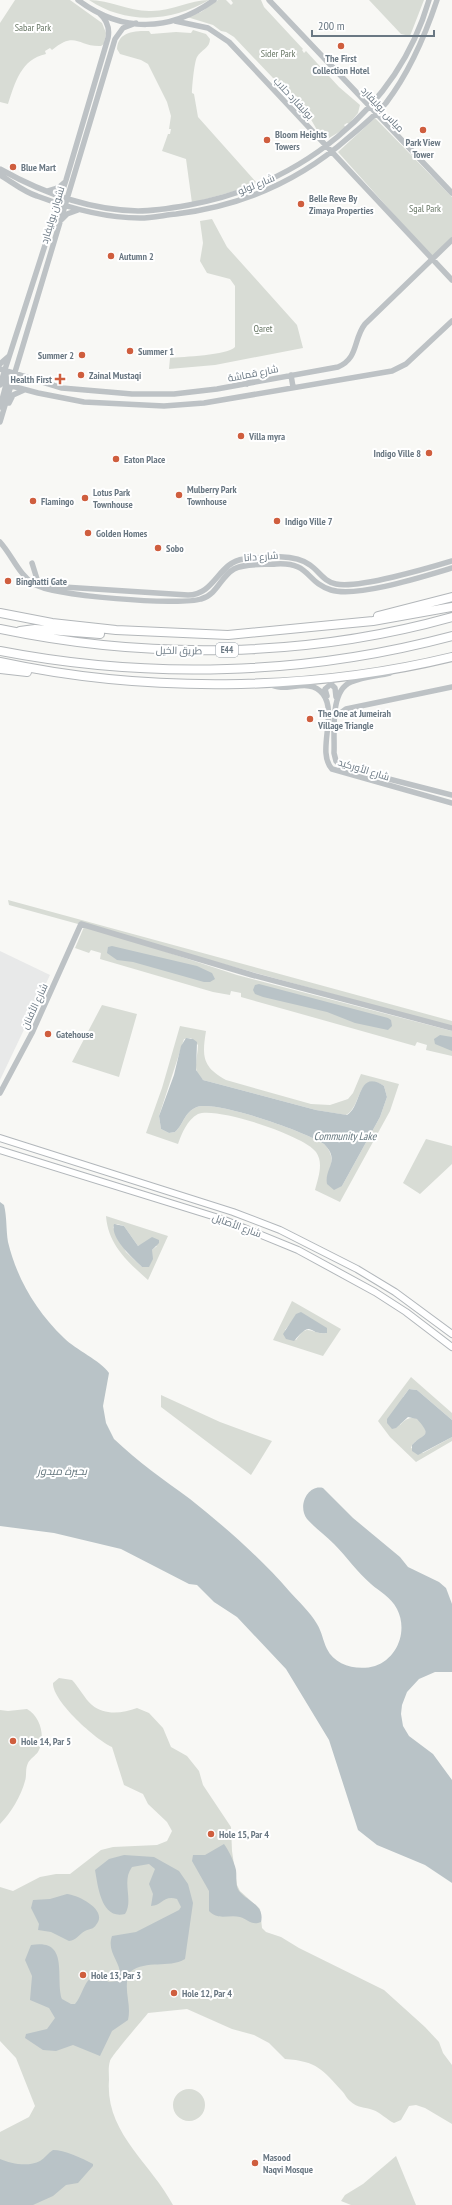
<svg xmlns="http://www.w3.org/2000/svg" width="452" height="2205" font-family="'PT Sans Narrow',Cairo,sans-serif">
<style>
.built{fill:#e8e9e9}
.green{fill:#d8dcd5;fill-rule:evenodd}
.water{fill:#b9c3c7}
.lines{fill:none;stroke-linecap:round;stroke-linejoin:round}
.secondary-casing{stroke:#b2b7bb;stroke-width:8}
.motorway-casing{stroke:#b3b7ba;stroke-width:10}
.tertiary{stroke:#bdc2c5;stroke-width:5.5}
.secondary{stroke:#fff;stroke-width:6}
.motorway{stroke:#fff;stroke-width:8}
.poi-dot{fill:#cf5e3e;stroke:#fff;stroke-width:1.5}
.labels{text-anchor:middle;stroke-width:4;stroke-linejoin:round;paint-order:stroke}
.shield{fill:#fff;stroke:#97a0a8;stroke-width:1}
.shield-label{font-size:9px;font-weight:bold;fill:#6a7883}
.park-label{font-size:10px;fill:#677664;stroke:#fff}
.poi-label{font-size:10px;font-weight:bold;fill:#6a7883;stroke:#fff;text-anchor:start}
.street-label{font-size:10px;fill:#6a7883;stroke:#fff}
.water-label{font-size:11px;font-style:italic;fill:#66787f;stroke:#fff}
</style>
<rect width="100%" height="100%" fill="#f8f8f5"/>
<path class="built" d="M0,951L50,975L0,1080Z"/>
<path class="green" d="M15,0H70L102,23L106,33L104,44L101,46C78,47 76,30 52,50L50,48L45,51L46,54C21,59 15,83 8,104L0,102V23Z
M89,0C110,0 128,11 149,11C171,12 189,0 209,0C172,22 126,25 89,0Z
M218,0H226L231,5L233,3L231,0H261L264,7L303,49L302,50L304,53L306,51L339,87L360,105L358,113L349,124L347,123L344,125L346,128L329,138L317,130L309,116L276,80L277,79L273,78L234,37L226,32L221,31L213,25L187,17L201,12Z
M369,0H424L410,36L401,34Z
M193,30L206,34L210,39C210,48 201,50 197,57C194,63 192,88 192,93L194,94L198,117L256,182V185L192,203L186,159L162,151L168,134H170L171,129H169L171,116L167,102L148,64L141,60L120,54L117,49C118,31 135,31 149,31L151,34L176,32L191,33Z
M375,118L452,197V238L432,257L338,152Z
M212,219L227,247L297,325L303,348L215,365L169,369L170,358C182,357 228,355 235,347V286L230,279L207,273L200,261L203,243L200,221Z
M8,900L452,1021V1027L9,905Z
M84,927L139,943L237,975L452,1031V1056L426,1050L427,1045L417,1042L415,1046L241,997V993L231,991L230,995L213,992L100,959L101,953L91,950L89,953L75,948Z
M102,1005L137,1014L119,1077L72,1062Z
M180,1026L206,1031C202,1056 202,1067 226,1080L311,1104L330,1105L348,1099L353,1093L361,1074L399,1084L390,1111L340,1202L315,1190C318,1178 324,1163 316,1152C305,1136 216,1106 198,1114C187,1120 182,1133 178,1144L146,1133L162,1088ZM191,1038L198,1045C198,1057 191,1072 203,1080L316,1110L346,1115C362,1107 357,1069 384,1086L387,1097L380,1117L342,1186L327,1178C332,1165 335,1155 324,1144C306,1132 216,1100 197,1107C184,1112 184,1124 175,1132L169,1133L161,1129L159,1116L184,1039Z
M426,1139L452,1146V1164L420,1194L403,1183Z
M106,1216L168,1236L148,1280C128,1262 108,1245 106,1216ZM117,1224L124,1226L138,1246L145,1243L157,1246L152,1250L142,1267L126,1252L113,1227Z
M292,1301L341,1329L323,1356L273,1340ZM293,1320L327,1333C311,1335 308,1321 296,1340L285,1330Z
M411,1377L452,1413V1420L417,1390L409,1389L403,1397L400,1425C410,1413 423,1416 426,1433C422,1440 413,1440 411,1448L423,1453L452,1437V1441L416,1462L390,1437L378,1421Z
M161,1395L220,1422L272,1441L251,1475L161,1407Z
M59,1678L72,1680C79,1687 84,1698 92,1705C105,1716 123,1713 137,1708L149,1713L163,1728L171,1747L187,1756L199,1771L203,1785L231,1827L232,1851L237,1885L240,1891L260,1909L262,1928L266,1932L281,1937L299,1948L384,1990L425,2027L439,2042L443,2053L452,2065V2124L425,2108L416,2105L409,2106L401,2120L394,2123C387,2120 380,2112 373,2110C365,2107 357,2108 350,2101C347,2099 345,2094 342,2091C323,2070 317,2061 285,2059L269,2043L254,2035L232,2029L187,2009L148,2013C141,2022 112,2055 110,2061C108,2067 109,2074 109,2080C105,2133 151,2163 173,2205H0V2132L29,2117L35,2106L16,2058L0,2041V1887L13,1891L40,1877L56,1874H70L101,1850L113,1847L157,1845L167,1841L172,1831L167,1822L148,1804L143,1794L124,1785L112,1747C96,1740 52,1701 53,1683Z
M27,1709C41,1717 46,1738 38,1752C35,1756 30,1759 28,1763C25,1769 27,1776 25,1781C21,1796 11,1813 0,1824V1710L8,1711Z
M173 2105a16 16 0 1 1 32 0a16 16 0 1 1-32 0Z
M396,2156L416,2205H351L341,2201L345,2195L363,2184Z"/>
<path class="water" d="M112,946L197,966L212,973L215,979L210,982H204L133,962L117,960L107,953L108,947Z
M259,984L388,1018L391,1020L392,1026L388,1030L355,1023L327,1012L263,997L255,994L253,990L255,985Z
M440,1035L452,1037V1051L435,1044L434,1039Z
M186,1038L193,1039L197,1042L196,1070L203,1080L316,1110L347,1115C362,1107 357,1068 384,1086L387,1097L380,1117L342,1186L334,1190L327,1184C324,1168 341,1161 324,1144C306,1132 216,1100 197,1107C184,1112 184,1124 175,1132L169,1133L161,1129L159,1116L174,1075L181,1046Z
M0,1202L4,1205C7,1217 6,1230 8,1242C17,1279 36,1311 64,1338C76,1350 100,1360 109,1373L103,1406L106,1423L114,1439C137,1461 164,1480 190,1499C225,1527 261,1558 290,1592C299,1602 310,1612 317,1624C322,1632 323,1641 327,1649C335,1666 358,1671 375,1666C398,1658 408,1630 397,1609C391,1597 380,1592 371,1584C357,1572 347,1557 334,1544C325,1535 315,1528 307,1519C297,1506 308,1484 323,1488L353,1518L400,1557L408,1567L439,1582L446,1588L452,1604V1672H435L419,1679L407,1692L402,1705L401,1714L403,1726L409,1736L433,1754L452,1780V1883L425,1865L377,1845L358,1830L329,1740L286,1669L237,1617L214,1602L197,1585L189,1584L121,1549L54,1533L0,1526Z
M114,1224L124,1226L138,1246L152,1237L159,1240V1243L152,1250L153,1259L149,1267H142C133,1258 110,1239 114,1224Z
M301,1312L327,1328V1333C307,1336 314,1318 294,1341L286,1339L283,1334L296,1314Z
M409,1389L417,1390L452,1420V1437L418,1455L412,1451V1445C422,1433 434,1438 417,1419L408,1417L396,1428L392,1429L387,1423V1419Z
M224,1844C229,1851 234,1861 236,1870C237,1877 235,1885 239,1891C248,1902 265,1905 261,1922C251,1926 248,1919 240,1917C229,1914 218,1921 209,1911V1891L192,1861L193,1855H205Z
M124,1855L154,1857L179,1871L188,1884L193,1903L185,1959C168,1969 147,1959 130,1972C122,1988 132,2003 128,2020L112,2031L100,2056L73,2045L56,2051L43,2050L25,2038L26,2034L47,2029L55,2018L49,2008L30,2000L32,1976L25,1960L31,1945C70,1938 55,1977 62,1999L71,2004H75C83,1995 83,1981 95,1975L109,1982L118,1981L120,1978C122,1962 106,1953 112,1936L136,1932L179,1910L181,1907L177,1899C163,1895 162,1906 151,1906L153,1894L149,1884L155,1869L149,1864L132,1867C121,1882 134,1900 125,1914C101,1920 98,1886 95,1870L109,1859Z
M67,1894C78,1895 109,1910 96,1925C94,1929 89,1929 85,1931C79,1934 77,1940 69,1941L51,1932L38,1930L39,1924L31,1908L33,1900L50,1899Z
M53,2150C64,2150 82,2158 93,2164V2166L78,2183L66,2185L53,2196L33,2205H0V2159C11,2164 29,2167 40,2161C45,2158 48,2153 53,2150Z"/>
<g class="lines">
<g class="secondary-casing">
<path id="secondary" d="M0,1138L233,1212L280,1230L357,1269L395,1292L452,1334
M0,1150L222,1219L298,1250L375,1292L406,1312L452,1347"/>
</g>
<g class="motorway-casing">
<path id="motorway" d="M0,613L52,623L116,630L228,635L373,621L452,607
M378,616L452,597
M0,629C148,660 306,658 452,617
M20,631L35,629L100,634
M0,651C150,680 305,675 452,636
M0,662C144,693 308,692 452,657
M0,669L27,672"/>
</g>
<path class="tertiary" d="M78,0C122,33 170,32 214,0
M269,0L452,193
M175,21L208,28L229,42L452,280
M0,169C41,192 89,210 138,211C154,211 172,208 189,205C299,185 397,110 429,0
M0,175C12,182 24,192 37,196C69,208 106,218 140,218C152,218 165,215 176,214C242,206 298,182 348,138C361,127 375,116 386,103C409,73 425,36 437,0
M48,191L58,188L65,182
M60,221L67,214L78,210
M0,364L9,356
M0,369L62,388L132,394H174L217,389L338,367C359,358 353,339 365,324L452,240
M291,375L293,387
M0,383L38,393L84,402L164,406L204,403L392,371L406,364L452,321
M247,384L252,376
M0,385L66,180L108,38C110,28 107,20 99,13
M9,403L13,395L24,390
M0,407L7,381L5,371
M0,422L115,39L123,28L136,23
M0,542C12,555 19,575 34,584C52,596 180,606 201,599C218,594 220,577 234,569C246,563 263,565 276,564C311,562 305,582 331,590C357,598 425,576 452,568
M32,563L37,579L48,586L188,595C215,595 218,562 244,559C263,557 294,553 310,565C319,571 324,582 336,584C357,589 429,568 452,561
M390,673C377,676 363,677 351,682C329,691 335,734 334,753L336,761L342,767L452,795
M270,684C285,694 309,676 323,694C338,714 316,752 332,769L452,803
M327,696L325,689L331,684L335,688L336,697
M335,717L346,709L452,687
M0,1093L32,1033L81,924L252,975L452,1028"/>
<use href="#secondary" class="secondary"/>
<use href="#motorway" class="motorway"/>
</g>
<g class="poi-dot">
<circle cx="341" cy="46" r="4"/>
<circle cx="423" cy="130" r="4"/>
<circle cx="267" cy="140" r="4"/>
<circle cx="13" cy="167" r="4"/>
<circle cx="301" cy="204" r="4"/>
<circle cx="111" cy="256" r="4"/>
<circle cx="130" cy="351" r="4"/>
<circle cx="82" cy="355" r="4"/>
<circle cx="81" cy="375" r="4"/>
<path d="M58 373h4v4h4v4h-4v4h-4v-4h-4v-4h4z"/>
<circle cx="241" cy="436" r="4"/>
<circle cx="429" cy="453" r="4"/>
<circle cx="116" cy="459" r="4"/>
<circle cx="179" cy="495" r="4"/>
<circle cx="85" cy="498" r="4"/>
<circle cx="33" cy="501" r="4"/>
<circle cx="277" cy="521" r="4"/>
<circle cx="88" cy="533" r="4"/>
<circle cx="158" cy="548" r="4"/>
<circle cx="8" cy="581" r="4"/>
<circle cx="310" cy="719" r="4"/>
<circle cx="48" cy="1034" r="4"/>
<circle cx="13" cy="1741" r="4"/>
<circle cx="211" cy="1834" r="4"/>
<circle cx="83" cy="1975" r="4"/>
<circle cx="174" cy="1993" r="4"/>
<circle cx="255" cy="2163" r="4"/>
</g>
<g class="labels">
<rect class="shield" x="216" y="643" width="22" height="14" rx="3"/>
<g class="shield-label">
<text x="227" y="653">E44</text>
</g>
<g class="park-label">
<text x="33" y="31">Sabar Park</text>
<text x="278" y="57">Sider Park</text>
<text x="425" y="212">Sgal Park</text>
<text x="263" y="332">Qaret</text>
</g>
<g class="poi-label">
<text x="341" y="62" text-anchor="middle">The First<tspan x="341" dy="12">Collection Hotel</tspan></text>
<text x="275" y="138">Bloom Heights<tspan x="275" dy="12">Towers</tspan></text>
<text x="423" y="146" text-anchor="middle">Park View<tspan x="423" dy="12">Tower</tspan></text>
<text x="21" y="171">Blue Mart</text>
<text x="309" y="202">Belle Reve By<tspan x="309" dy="12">Zimaya Properties</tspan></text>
<text x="119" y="260">Autumn 2</text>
<text x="138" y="355">Summer 1</text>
<text x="74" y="359" text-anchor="end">Summer 2</text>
<text x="89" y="379">Zainal Mustaqi</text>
<text x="52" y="383" text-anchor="end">Health First</text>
<text x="249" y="440">Villa myra</text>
<text x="421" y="457" text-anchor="end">Indigo Ville 8</text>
<text x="124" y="463">Eaton Place</text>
<text x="187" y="493">Mulberry Park<tspan x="187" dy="12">Townhouse</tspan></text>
<text x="93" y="496">Lotus Park<tspan x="93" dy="12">Townhouse</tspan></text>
<text x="41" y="505">Flamingo</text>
<text x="285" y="525">Indigo Ville 7</text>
<text x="96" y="537">Golden Homes</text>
<text x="166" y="552">Sobo</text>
<text x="16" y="585">Binghatti Gate</text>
<text x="318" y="717">The One at Jumeirah<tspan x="318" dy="12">Village Triangle</tspan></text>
<text x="56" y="1038">Gatehouse</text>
<text x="21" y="1745">Hole 14, Par 5</text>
<text x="219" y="1838">Hole 15, Par 4</text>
<text x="91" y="1979">Hole 13, Par 3</text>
<text x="182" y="1997">Hole 12, Par 4</text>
<text x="263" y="2161">Masood<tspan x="263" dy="12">Naqvi Mosque</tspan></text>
</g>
<g class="street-label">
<text transform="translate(294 98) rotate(47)" y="4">بوليفارد حلاب</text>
<text transform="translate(383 109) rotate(47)" y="4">مياس بوليفارد</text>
<text transform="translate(256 184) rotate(-22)" y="4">شارع لولو</text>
<text transform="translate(52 215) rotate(-73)" y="4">نشوان بوليفارد</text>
<text transform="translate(253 373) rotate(-11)" y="4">شارع قماشة</text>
<text transform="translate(261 556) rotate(-4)" y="4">شارع دانا</text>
<text transform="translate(179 650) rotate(1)" y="4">طريق الخيل</text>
<text transform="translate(364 769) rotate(17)" y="4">شارع الأوركيد</text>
<text transform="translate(34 1006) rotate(-65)" y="4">شارع الأفنان</text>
<text transform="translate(237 1225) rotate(20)" y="4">شارع الأصايل</text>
</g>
<g class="water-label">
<text x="345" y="1140">Community Lake</text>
<text x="62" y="1475">بحيرة ميدوز</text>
</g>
</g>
<path d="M312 30v6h122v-6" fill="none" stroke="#6a7883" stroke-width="2"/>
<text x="318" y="30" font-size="12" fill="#6a7883" stroke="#ffffff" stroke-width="3" paint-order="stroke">200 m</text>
</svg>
